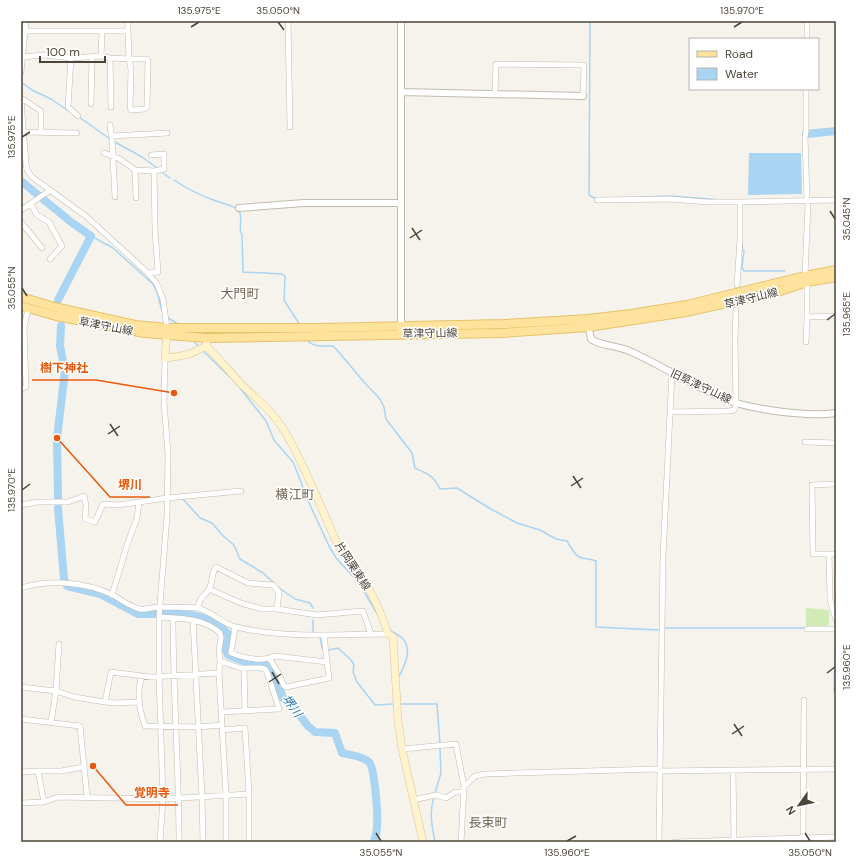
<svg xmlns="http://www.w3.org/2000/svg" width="857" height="863" font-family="'DM Sans','Noto Sans JP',sans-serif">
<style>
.green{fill:#d2eab5}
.water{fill:#a9d4f2}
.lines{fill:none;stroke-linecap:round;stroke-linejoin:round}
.stream{stroke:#a9d4f2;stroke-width:1.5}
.river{stroke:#a9d4f2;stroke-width:8}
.minor-casing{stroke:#c2bbae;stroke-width:6}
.tertiary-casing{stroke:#c2bbae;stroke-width:8}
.secondary-casing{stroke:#d6c79b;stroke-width:8}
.primary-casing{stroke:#e6c16a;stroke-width:10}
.minor{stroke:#fff;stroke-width:5}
.tertiary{stroke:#fff;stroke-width:6}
.secondary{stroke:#fff3cd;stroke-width:7}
.primary{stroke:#ffe39c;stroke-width:8}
.ticks{fill:none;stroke:#4b4439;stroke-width:1.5}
.labels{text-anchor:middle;stroke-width:3;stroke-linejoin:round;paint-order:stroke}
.street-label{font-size:11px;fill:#4b4439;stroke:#fff}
.water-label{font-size:12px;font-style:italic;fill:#2e7ab2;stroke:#fff}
.quarter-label{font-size:13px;fill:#6e6250;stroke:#fff}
.leader{fill:none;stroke:#e8590c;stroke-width:1.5}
.callout-dot{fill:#e8590c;stroke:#fff;stroke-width:1.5}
.callout-label{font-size:12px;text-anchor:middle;font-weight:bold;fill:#e8590c;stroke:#fff;stroke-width:3;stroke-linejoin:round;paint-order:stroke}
.neatline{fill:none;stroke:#4b4439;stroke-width:1.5}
.ticks-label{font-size:10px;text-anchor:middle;fill:#4b4439}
</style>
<rect width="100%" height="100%" fill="#f6f3ec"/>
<path class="green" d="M806,608L829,610V625L827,626H806Z"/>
<path class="water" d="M749,153H801L802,194L748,195Z"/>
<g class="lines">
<path class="stream" d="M590,21L589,195L594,198H597
M21,82L32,90L51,99L67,110
M79,117L110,139
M113,141L142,157L156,167
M163,173L170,178
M174,180C187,189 202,196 216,201C223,204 235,205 239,211C244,219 237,228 242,235L243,272L282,274L285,276L284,300L300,325
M642,197L670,196L722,200
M91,236L113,248L153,284L157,292L162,311
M742,244V249L744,251L742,268L744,271H785
M168,318L178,324
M307,339C312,348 324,346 333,346L337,350L364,382L380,399L384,407L386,419L412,453L415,468C428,474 434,476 440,489L457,488L489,508L517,523L540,530L556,539L567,541C571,547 575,557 582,558C587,559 591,559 596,561V627L659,630
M193,340L198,346
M202,350L231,378
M240,388L266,421L274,440L293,462L310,505L329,546L336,558L359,583L379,617
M183,499L200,518L212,523L223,536L234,545L240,559L263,573L274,583
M278,587L295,599L310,603L313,608
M313,620V631L314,632
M665,628H804
M389,630C393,632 399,635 403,639C413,650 404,667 398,678
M320,637L322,648L325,650
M329,650L338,648L351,660L354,665L353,672L357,682L375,705L393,704
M834,692L836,635
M399,704H437L440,744
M435,793L441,773L440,748
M434,797C429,812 432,827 435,842"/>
<path class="river" d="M806,134L836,131
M21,181L71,222L91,236L58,300
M58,500L57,438L65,371L60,346L61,326
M58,508L64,579L67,586L100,594L138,614H155
M163,614C188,613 212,615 229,635L225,648L228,655L243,661L270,663L283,698L295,709L308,726L315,732L335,733L342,753C350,755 363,756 369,762C375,768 378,816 377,827C377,832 375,837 374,842"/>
<g class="minor-casing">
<path id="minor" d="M288,21L290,127
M25,31H128V21
M807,39V21
M101,56L110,58L129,59L128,31
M23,57L44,55L71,58L101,56L102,31
M71,58L68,107L78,116
M110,58L111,107
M129,59H147L148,61L147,107L145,109L131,110L130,108L131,70Z
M21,72L26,21
M495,93L496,64L584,65L583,96
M21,98L41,111V132
M21,100L26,164L27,170L32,177L87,217L148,273L157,284L163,299L167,328
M91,104L92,57
M110,125L112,139L115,197
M24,132L77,133
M112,136L167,133
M104,153L120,159L135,170L154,171L164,169V154L151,155
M135,170L136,198
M597,200L670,199L707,202H740L836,200
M31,204L37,215L49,222L62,246L50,259
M21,210L49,191
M21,222L42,248
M148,273L158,272L155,230L154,171
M805,276L808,203L807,199L805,137L806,132V89
M737,285L740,239V202
M807,317L836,316
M806,342L807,317V282
M21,389L26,387L24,328L28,308
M670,412L729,411L734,410L736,406L735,339L736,310
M805,442L836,443
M836,484L812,485L813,554H836
M21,505L38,502H68L84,496L86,505L85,519L95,522L103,504L118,505L167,498L241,491
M829,554L830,600L836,620
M21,588C51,579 85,582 113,595C121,600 131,607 140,609C146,610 153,607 158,607C167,607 191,607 198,608C212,612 223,624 236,627C287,639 337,634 388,634
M209,589L241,603L262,609H277L317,615L363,611L371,634
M112,595L128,542L137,518L139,502
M198,608C200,595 204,598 209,589C213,582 211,574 216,567L248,583L273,585L279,592L277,609
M159,617C179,618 204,618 220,633L221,638L219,650L220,661L219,673L226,795V842
M173,618C173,693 179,767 179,842
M193,620L202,797L203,842
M235,627L231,653C244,658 262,662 275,656L327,662
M807,629H836
M269,658L278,672L284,686L286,687L329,678L324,636
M220,661L240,668H262L266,670L268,675L279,709L221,712
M244,668L245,710
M142,676C136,692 139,709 145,726L198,727L222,725
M21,687L56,691L74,697L105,702L111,672L151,677L219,673
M105,702L114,703L139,702
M21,719L80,726L87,796
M51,722L56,691L59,644
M222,730L245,728L249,794V842
M402,749L456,744L464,787L461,842
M733,770L734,840
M38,771H61L84,767
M21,772L38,771L44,802
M464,787L475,776L485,774L656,769L660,771L836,769
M413,800L436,795L446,798L455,792H464
M21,803L44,802L58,797L163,799L249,794
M160,842L163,799L159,676V617L167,516L168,454L164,402L165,358
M659,842L663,556L672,373
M675,842L836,837
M803,842L804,700"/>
</g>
<g class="tertiary-casing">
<path id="tertiary" d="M401,21V329
M401,92L583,96
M239,208L304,203H401
M588,324L591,339C599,345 611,345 620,348C625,349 630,351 634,353C666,368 695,387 727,400C755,410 807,417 836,413"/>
</g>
<g class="secondary-casing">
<path id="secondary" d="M167,331L165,358C174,357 184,356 192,353C197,351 201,347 207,347
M206,338L207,347L209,349C221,361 231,373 242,385C258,400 274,413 285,432C306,467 320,506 337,543C343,554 352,561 358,571C369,586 383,616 388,634L393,637L398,721L402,749L423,842"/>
</g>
<g class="primary-casing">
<path id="primary" d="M21,297L54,307L135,325L167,328H319L504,324L588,319L631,314L687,305L805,276L836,270
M21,306L56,316L145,333L206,338L502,333L588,327L686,312L780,291L807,282L836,277"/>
</g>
<use href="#minor" class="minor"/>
<use href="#tertiary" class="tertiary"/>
<use href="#secondary" class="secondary"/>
<use href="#primary" class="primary"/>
</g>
<path class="ticks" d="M278,22L284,30M191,27L199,22M734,27L742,22M22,137L30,132M830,211L835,219M412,228L420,240M410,238L422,230M22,288L27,296M827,320L835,314M110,424L118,436M108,434L120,426M573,476L581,488M571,486L583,478M22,490L30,484M272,672L279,684M827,673L835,667M269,682L281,674M734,724L742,736M732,734L744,726M376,833L381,841M805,833L810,841M567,841L576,836"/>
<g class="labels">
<g class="street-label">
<text transform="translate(751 298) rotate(-14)" y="4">草津守山線</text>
<text transform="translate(106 326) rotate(11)" y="4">草津守山線</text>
<text transform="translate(430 333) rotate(-1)" y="4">草津守山線</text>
<text transform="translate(701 386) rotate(25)" y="4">旧草津守山線</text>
<text transform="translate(353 566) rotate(57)" y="4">片岡栗東線</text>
</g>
<g class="water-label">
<text transform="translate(292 706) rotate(53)" y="4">堺川</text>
</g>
<g class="quarter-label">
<text x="240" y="298">大門町</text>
<text x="295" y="499">横江町</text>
<text x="488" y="827">長束町</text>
</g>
</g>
<path class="leader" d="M174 393L96 380H32M57 438L110 497H150M93 766L126 805H178"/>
<g class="callout-dot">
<circle cx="174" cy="393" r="4"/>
<circle cx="57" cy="438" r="4"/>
<circle cx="93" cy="766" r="4"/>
</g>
<g class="callout-label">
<text x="64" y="372">樹下神社</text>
<text x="130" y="489">堺川</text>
<text x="152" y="797">覚明寺</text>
</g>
<rect width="857" height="863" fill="none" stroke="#ffffff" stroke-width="44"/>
<rect x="689" y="38" width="130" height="52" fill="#ffffff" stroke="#b7b4b0"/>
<rect x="697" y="51" width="20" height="6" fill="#ffe39c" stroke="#b7b4b0"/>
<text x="725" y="58" font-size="12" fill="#4b4439">Road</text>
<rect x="697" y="68" width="20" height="12" fill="#a9d4f2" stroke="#b7b4b0"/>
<text x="725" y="78" font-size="12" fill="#4b4439">Water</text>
<g transform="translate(799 805) rotate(237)" stroke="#ffffff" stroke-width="3" paint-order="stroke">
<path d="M0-3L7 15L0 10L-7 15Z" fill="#4b4439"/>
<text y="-6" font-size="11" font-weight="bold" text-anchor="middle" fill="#4b4439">N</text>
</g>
<path d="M40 56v6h65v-6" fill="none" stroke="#4b4439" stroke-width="2"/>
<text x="46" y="56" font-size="12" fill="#4b4439" stroke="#ffffff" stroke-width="3" paint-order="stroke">100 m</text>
<rect x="22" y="22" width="813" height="819" class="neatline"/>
<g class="ticks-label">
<text x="199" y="14">135.975°E</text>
<text x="278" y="14">35.050°N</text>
<text x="742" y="14">135.970°E</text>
<text transform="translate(11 137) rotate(-90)" y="4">135.975°E</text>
<text transform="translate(846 219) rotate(-90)" y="4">35.045°N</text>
<text transform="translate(11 288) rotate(-90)" y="4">35.055°N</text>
<text transform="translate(846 314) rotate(-90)" y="4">135.965°E</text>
<text transform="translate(11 490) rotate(-90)" y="4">135.970°E</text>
<text transform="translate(846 667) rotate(-90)" y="4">135.960°E</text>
<text x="381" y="856">35.055°N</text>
<text x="567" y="856">135.960°E</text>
<text x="810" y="856">35.050°N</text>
</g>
</svg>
